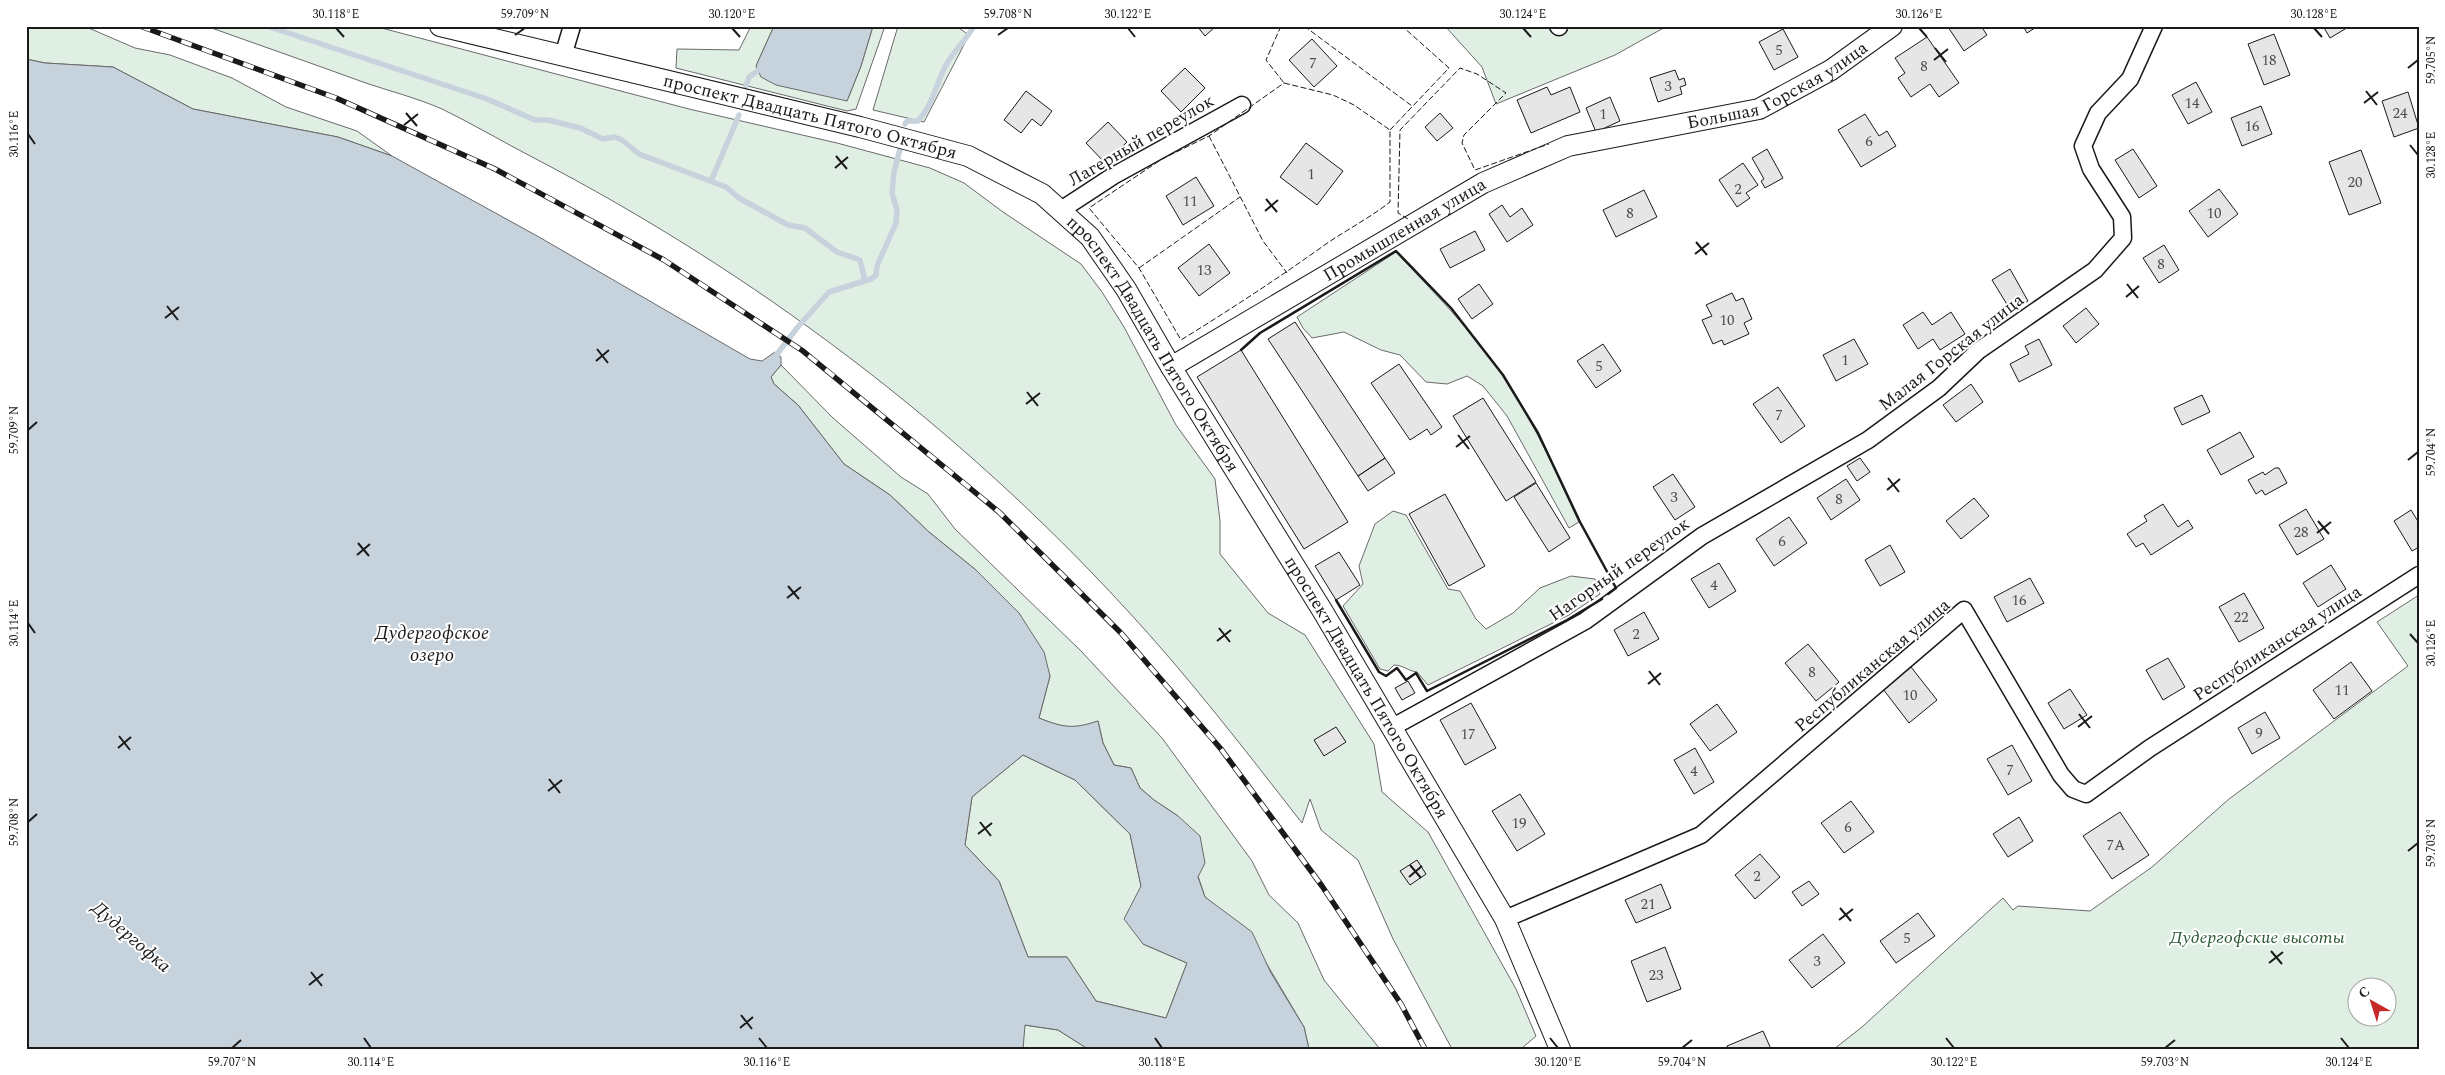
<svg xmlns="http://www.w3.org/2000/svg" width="2445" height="1075" font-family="Spectral,serif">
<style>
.green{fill:#e0efe3;stroke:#6a6a6a;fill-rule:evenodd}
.water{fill:#c6d2dc;stroke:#6a6a6a;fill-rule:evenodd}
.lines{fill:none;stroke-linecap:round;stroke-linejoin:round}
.stream{stroke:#c6d2dc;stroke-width:5.5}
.building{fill:#e6e6e6;stroke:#1a1a1a}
.minor-casing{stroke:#1a1a1a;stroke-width:19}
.tertiary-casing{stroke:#1a1a1a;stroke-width:22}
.minor{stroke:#fff;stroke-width:16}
.tertiary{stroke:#fff;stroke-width:20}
.rail-casing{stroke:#1a1a1a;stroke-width:5.5}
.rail{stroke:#fff;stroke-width:4;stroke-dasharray:11;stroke-linecap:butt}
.fence{stroke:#1a1a1a;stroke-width:1;stroke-dasharray:6 2.5;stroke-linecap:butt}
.wall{stroke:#1a1a1a;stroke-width:2.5}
.ticks{fill:none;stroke:#1a1a1a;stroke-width:2}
.labels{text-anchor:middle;stroke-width:4;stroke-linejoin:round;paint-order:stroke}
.number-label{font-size:15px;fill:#4d4d4d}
.street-label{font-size:18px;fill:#1a1a1a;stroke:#fff}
.park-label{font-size:18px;font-style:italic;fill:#2b5a34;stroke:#fff}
.water-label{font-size:19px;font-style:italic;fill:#1a1a1a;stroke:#fff}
.neatline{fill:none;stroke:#1a1a1a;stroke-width:2}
.ticks-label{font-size:12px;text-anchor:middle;fill:#1a1a1a}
</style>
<rect width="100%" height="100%" fill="#fff"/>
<path class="green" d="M26,26H84L135,48L170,55L232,78L286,107L357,131L392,156L338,137L193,109L113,67L45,63L26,59Z
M206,26H374L689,109L837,143L930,168L964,183L1003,212L1081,264L1102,292L1124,327L1176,425L1215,479L1220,521V554L1268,613L1305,635L1374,744L1382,792L1428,832L1516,989L1536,1036L1521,1049H1452L1393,939L1358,860L1321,830L1310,799L1302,823C1245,750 1189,677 1126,609C957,425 755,273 534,158C503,142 473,124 442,109C417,98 389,91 363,82C311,63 259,45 206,26Z
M751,26H774L756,66L847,101L861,66L873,26H885L856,109L847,111L676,68L677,49L739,50Z
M898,26H956L969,35L924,122L873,110Z
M1445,26H1667L1615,55L1496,104L1482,67Z
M1396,252C1433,292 1473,331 1503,376C1534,422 1556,472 1579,522L1569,528L1507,416L1483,386L1467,376L1447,384L1426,382L1400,355L1381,350L1344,332L1312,338L1303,328L1297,317Z
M781,365L833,418L901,477L928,494L955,529L1081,651L1162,738L1252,861L1269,895L1298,923L1324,980L1380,1049H1309L1304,1027L1265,961L1226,914L1205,897L1178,816L1154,800L1140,788L1131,768L1114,765L1103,743L1098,721C1073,730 1064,728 1039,718L1050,676L1019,613L976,570L929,532L890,495L844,464L798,405L774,384L771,377Z
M1393,511L1406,515L1448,589L1460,591L1476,619L1486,629L1513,613L1540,588L1571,576L1595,579L1600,594L1569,615L1428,685L1417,672C1408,671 1403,665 1394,665L1388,671L1380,669L1343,606L1363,584L1359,566L1375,524Z
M2419,595V1049H1834L1862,1027L2003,898L2013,910L2018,906L2090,911L2152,867L2229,799L2408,666L2377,622ZM2358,988H2388V1018H2358Z
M1023,755L1075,780L1130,834L1141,886L1143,944L1187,963L1166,1018L1096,1001L1067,957H1028L999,881L965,845L972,797Z
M1024,1025L1058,1030L1088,1049H1023Z"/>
<path class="water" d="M774,26H873L861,66L847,101L776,85L761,77L756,66Z
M26,59L45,63L113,67L193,109L338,137L392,156L539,237L750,359L762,361L775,352L781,357V365L771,377L774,384L798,405L844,464L890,495L929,532L976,570L1019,613L1044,652L1050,676L1039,718C1064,728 1073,729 1098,721L1103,743L1114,765L1131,768L1140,788L1154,800L1178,816L1200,836L1205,863L1198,877L1205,897L1252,932L1271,973L1304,1027L1309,1049H1088L1058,1030L1025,1025L1023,1049H26ZM1023,755L1075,780L1130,834L1141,886L1124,919L1143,944L1187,963L1166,1018L1096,1001L1067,957H1028L999,881L965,845L972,797Z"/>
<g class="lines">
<path class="stream" d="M267,26L487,99L535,120H548L580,128L603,139L614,137L622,140L639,154L726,187L739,198L788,225L805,228L837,252L860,260L865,281
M746,86L749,77L762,68
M905,124L907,121H918C933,104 936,84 946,65C954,51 966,40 974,26
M711,181L739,115
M774,358L797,328L829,292L871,279L876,275L877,266L896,223L897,210L892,193L894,172L900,149"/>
</g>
<path class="building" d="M1197,26H1216L1205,36Z
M1981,26L1987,35L1964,51L1948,27Z
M2023,26H2038L2027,33Z
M2323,26H2350L2330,38Z
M1783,29L1798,57L1774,70L1759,42Z
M2274,34L2290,75L2264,85L2248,44Z
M1927,37L1959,83L1939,97L1930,84L1911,97L1898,78L1905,73L1895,58Z
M1312,39L1337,66L1314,87L1289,60Z
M1185,68L1205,88L1181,112L1161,91Z
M1675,70L1679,80L1684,78L1686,85L1680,87L1682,94L1658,102L1650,78Z
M2196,82L2212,112L2188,124L2172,95Z
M1547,87L1551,95L1570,87L1580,112L1531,133L1517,100Z
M1026,91L1052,111L1041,126L1032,119L1021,133L1004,120Z
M2408,92L2419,128L2394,137L2382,101Z
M1610,97L1620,121L1596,132L1586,108Z
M2261,106L2272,134L2242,146L2231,118Z
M1440,113L1453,128L1437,141L1425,127Z
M1865,114L1879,136L1887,131L1896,146L1861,167L1838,130Z
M1108,122L1127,142L1105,163L1086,143Z
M1306,143L1343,171L1317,205L1280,177Z
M1767,149L1783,178L1765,188L1761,181L1764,179L1752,158Z
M2133,149L2157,186L2139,198L2115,160Z
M2361,150L2381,203L2349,215L2329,162Z
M1743,163L1758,185L1746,193L1750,198L1737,207L1719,180Z
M1196,177L1214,206L1183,225L1166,196Z
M2219,189L2238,214L2208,237L2189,211Z
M1644,190L1657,217L1616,237L1603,210Z
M1502,205L1510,217L1522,208L1533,225L1507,242L1489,214Z
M1475,231L1485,250L1450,268L1440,249Z
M1209,244L1230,273L1199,296L1178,268Z
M2164,245L2179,270L2159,283L2143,258Z
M2010,269L2028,301L2011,311L1992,280Z
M1479,284L1493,304L1472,319L1458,299Z
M1732,293L1736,301L1743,298L1752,319L1744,323L1749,334L1724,345L1722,340L1713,344L1702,320L1712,316L1706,305Z
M2086,308L2099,324L2076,343L2063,326Z
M1923,312L1932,325L1951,312L1965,334L1940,350L1933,339L1918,349L1903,325Z
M1295,322L1385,458L1358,476L1268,339Z
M1854,339L1868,364L1836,381L1823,355Z
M2039,339L2052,365L2019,382L2010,364L2029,354L2025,346Z
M1603,344L1621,371L1596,388L1577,361Z
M1241,350L1348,522L1304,549L1197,377Z
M1399,364L1442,427L1431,435L1427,429L1410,440L1371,383Z
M1971,384L1983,402L1956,422L1943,405Z
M1778,387L1805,426L1781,443L1753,404Z
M2202,395L2210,412L2182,425L2174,408Z
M1483,398L1536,482L1506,501L1453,416Z
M2240,432L2254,457L2221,475L2207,450Z
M1385,458L1395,473L1368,491L1358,476Z
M1860,458L1870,472L1857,481L1847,466Z
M2275,468H2279L2287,483L2265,495L2262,490L2256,494L2248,480L2263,472L2265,475Z
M1673,474L1695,507L1675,520L1653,487Z
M1846,479L1860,500L1831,520L1817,498Z
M1536,483L1570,538L1549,552L1514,497Z
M1445,494L1485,566L1449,586L1409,514Z
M1974,498L1989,516L1961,539L1946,521Z
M2163,504L2178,527L2188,520L2193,528L2151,555L2143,543L2136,547L2127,534L2147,521L2144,516Z
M2306,509L2324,539L2297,555L2279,525Z
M2411,510L2419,523V547L2412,551L2394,521Z
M1789,517L1807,543L1774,566L1756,539Z
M1890,545L1905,572L1880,586L1865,560Z
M1339,552L1360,585L1336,600L1315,566Z
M1719,563L1736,591L1709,608L1691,579Z
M2331,565L2346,589L2318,607L2303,583Z
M2030,578L2044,603L2007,622L1994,597Z
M2244,593L2264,628L2239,642L2219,607Z
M1644,612L1659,639L1628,656L1614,630Z
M1808,644L1839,682L1816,701L1785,663Z
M2168,658L2185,687L2163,700L2146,670Z
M2351,662L2372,691L2334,719L2313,690Z
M1911,667L1937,700L1909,723L1883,689Z
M1408,681L1415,693L1402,700L1395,688Z
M2070,689L2087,715L2064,729L2048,703Z
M1471,703L1496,748L1465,765L1440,720Z
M1717,704L1737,732L1710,751L1690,724Z
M2265,712L2280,738L2252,754L2238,728Z
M1336,727L1346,742L1324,756L1314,740Z
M2012,745L2032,781L2008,795L1987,759Z
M1695,748L1714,782L1694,794L1674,760Z
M1520,794L1545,834L1517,851L1492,811Z
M1851,801L1874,832L1844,853L1821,823Z
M2120,812L2149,855L2112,879L2083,836Z
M2019,817L2033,841L2008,857L1993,834Z
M1760,854L1780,877L1755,899L1735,875Z
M1417,860L1426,874L1410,885L1400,871Z
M1809,881L1819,894L1802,906L1792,892Z
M1661,884L1671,908L1636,923L1625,900Z
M1918,913L1935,936L1896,963L1880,941Z
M1823,934L1845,963L1812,988L1789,960Z
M1665,947L1681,989L1647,1002L1631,961Z
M1763,1031L1771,1049H1728L1727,1046Z"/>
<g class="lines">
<g class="minor-casing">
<path id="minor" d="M1558,26L1559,27
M563,56L572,26
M1061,210L1113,176L1242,105
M1391,728L1585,621L1702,536L1868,440L1939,388L1978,351L2095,270L2123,238L2122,217L2091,169L2083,146L2098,113L2130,79L2154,26
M1505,919L1701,835L1964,610L2061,775L2073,789L2086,794L2150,748L2419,575"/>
</g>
<g class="tertiary-casing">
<g id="tertiary">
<path id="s1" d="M440,26L860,127L968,156L1042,194L1090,237L1126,289L1171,367L1322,610L1505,919L1560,1049"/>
<path id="s2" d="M1171,367L1483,183L1568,146L1759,109L1831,70L1892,26"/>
</g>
</g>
<use href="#minor" class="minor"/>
<use href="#tertiary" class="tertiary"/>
<g class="rail-casing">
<path id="rail" d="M140,26L336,98L495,169L664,260L803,351L999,512L1121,633L1221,749L1322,886L1401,1004L1425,1049"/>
</g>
<use href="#rail" class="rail"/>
<path class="fence" d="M1281,26L1266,60L1284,83
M1304,26L1412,106
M1284,83L1333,95L1354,105L1390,130V202C1367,220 1342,232 1319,249C1274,281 1228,311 1181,340L1139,268L1089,208L1162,159L1209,136Z
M1390,130L1449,68L1402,26
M1209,136L1263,241L1287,273
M1408,219L1398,213L1400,130L1460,68L1477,74L1506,93L1464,135L1462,143L1475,170L1549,144
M1139,268L1240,197"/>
<path class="wall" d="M1241,350L1260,333L1396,251L1451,308L1503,375L1538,433L1580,522L1616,588L1608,594
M1336,600L1379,672L1386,676L1397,668L1406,680L1416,673L1427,691L1567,620L1602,599"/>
</g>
<path class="ticks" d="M336,28L344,37M732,28L740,37M1128,28L1135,37M1523,28L1531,37M1919,28L1927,37M2314,28L2322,37M515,35L525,28M998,35L1008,28M1935,48L1946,62M1934,60L1948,49M2408,68L2418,60M2366,91L2377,105M2364,103L2378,92M406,113L417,126M404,125L418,114M28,134L35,144M2410,145L2418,155M836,156L847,169M835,168L848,157M1266,199L1277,212M1265,211L1278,200M1696,242L1707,255M1695,254L1709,243M2127,284L2138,298M2126,297L2139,286M167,306L178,320M165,318L179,307M597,349L608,363M596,361L609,350M1027,392L1038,406M1026,404L1040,393M28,430L37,422M1458,435L1469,449M1456,447L1470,436M2408,460L2418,452M1888,478L1899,492M1887,490L1900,479M2318,521L2329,534M2317,533L2331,522M358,543L369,556M357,555L370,544M788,586L799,599M787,598L801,587M28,623L35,633M1219,628L1230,642M2410,634L2418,643M1217,641L1231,630M1649,671L1660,685M1648,684L1661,673M2079,714L2090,728M2078,727L2092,716M119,736L130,750M118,748L131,737M549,779L560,793M548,791L562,780M28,822L37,814M980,822L991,836M978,834L992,823M2408,851L2418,843M1410,865L1421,878M1409,877L1422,866M1840,908L1851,921M1839,920L1853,909M2271,951L2282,964M2269,963L2283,952M311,972L322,986M309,985L323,974M741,1015L752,1029M740,1028L753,1017M364,1038L371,1048M759,1038L767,1048M1155,1038L1162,1048M1550,1038L1558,1048M1946,1038L1954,1048M2341,1038L2349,1048M232,1048L241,1040M1682,1048L1692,1040M2165,1048L2175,1040"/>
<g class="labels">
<g class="number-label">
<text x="1779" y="55">5</text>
<text x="2269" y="65">18</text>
<text x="1313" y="68">7</text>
<text x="1924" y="71">8</text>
<text x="1668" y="91">3</text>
<text x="2192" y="108">14</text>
<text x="2400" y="118">24</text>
<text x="1603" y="119">1</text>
<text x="2252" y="131">16</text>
<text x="1869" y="146">6</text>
<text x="1311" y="179">1</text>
<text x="2355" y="187">20</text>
<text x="1738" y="194">2</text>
<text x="1190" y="206">11</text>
<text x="1630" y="218">8</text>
<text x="2214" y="218">10</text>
<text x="2161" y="269">8</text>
<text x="1204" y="275">13</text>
<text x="1727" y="325">10</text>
<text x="1845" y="365">1</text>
<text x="1599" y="371">5</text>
<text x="1779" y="420">7</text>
<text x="1674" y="502">3</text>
<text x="1839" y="504">8</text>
<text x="2301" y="537">28</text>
<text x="1782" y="546">6</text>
<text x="1714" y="590">4</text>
<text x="2019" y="605">16</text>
<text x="2241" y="622">22</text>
<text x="1636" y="639">2</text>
<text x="1812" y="677">8</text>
<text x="2342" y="695">11</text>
<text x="1910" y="700">10</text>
<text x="2259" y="738">9</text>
<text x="1468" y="739">17</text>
<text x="2010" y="775">7</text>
<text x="1694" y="776">4</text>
<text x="1519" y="828">19</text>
<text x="1848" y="832">6</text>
<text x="2116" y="850">7А</text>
<text x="1757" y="881">2</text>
<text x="1648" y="909">21</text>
<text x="1907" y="943">5</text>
<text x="1817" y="966">3</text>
<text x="1656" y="980">23</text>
</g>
<g class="street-label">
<text dy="6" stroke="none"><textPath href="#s2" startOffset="675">Большая Горская улица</textPath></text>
<text dy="6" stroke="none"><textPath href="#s1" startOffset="381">проспект Двадцать Пятого Октября</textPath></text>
<text transform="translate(1141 140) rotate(-30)" y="6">Лагерный переулок</text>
<text dy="6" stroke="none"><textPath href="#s2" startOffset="271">Промышленная улица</textPath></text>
<text dy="6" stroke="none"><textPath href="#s1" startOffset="815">проспект Двадцать Пятого Октября</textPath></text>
<text transform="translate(1951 352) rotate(-38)" y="6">Малая Горская улица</text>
<text transform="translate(1619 569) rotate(-35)" y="6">Нагорный переулок</text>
<text transform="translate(2277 643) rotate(-33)" y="6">Республиканская улица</text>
<text transform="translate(1872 665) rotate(-40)" y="6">Республиканская улица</text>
<text dy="6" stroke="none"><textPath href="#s1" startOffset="1220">проспект Двадцать Пятого Октября</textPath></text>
</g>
<g class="park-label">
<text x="2257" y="943">Дудергофские высоты</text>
</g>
<g class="water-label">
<text x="432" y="639">Дудергофское<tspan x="432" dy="22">озеро</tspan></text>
<text transform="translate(132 936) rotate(41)" y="7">Дудергофка</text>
</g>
</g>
<rect width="2445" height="1075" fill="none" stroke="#ffffff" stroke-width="55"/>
<g transform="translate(2372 1002) rotate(321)"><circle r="24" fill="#ffffff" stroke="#a3a3a3"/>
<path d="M0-4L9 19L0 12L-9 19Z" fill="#c62828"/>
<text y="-8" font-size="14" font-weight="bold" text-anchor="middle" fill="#1a1a1a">С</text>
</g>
<rect x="28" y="28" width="2390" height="1020" class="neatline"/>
<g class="ticks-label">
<text x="336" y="18">30.118°E</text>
<text x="525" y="18">59.709°N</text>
<text x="732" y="18">30.120°E</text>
<text x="1008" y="18">59.708°N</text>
<text x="1128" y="18">30.122°E</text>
<text x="1523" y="18">30.124°E</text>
<text x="1919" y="18">30.126°E</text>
<text x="2314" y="18">30.128°E</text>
<text transform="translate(2431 60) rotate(-90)" y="4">59.705°N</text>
<text transform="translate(14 134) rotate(-90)" y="4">30.116°E</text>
<text transform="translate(2431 155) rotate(-90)" y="4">30.128°E</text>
<text transform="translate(14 430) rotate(-90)" y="4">59.709°N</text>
<text transform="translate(2431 452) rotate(-90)" y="4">59.704°N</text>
<text transform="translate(14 623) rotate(-90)" y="4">30.114°E</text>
<text transform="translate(2431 643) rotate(-90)" y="4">30.126°E</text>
<text transform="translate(14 822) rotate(-90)" y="4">59.708°N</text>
<text transform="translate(2431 843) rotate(-90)" y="4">59.703°N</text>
<text x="232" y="1066">59.707°N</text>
<text x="371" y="1066">30.114°E</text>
<text x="767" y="1066">30.116°E</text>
<text x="1162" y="1066">30.118°E</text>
<text x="1558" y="1066">30.120°E</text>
<text x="1682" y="1066">59.704°N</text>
<text x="1954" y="1066">30.122°E</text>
<text x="2165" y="1066">59.703°N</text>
<text x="2349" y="1066">30.124°E</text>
</g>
</svg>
